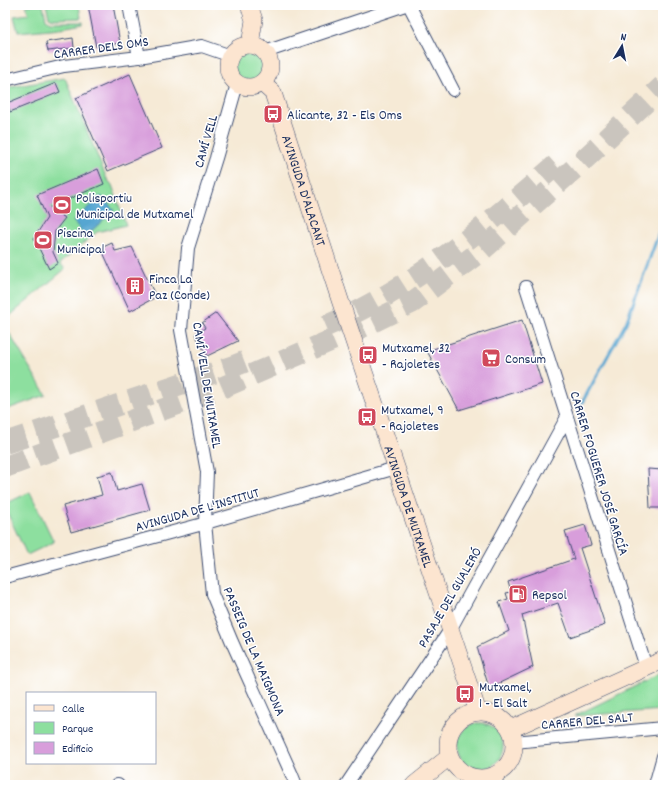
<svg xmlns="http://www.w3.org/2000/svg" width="668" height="790" font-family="Dekko,sans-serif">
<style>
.green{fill:#8ddf9f;stroke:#54877e}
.water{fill:#57a6d1;stroke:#396a98}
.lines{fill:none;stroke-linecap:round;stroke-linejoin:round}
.stream{stroke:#57a6d1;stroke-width:3}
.building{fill:#d89edb}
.highway-tunnel{stroke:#cac5be;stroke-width:22;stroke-dasharray:22 11;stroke-linecap:butt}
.street-casing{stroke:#3c4b70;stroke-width:14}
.secondary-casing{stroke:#3c4b70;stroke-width:18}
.street{stroke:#fff;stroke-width:12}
.secondary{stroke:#fce5d0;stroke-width:17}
.labels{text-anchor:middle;stroke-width:3;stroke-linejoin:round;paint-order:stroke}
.street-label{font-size:14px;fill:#1b2f5e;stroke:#fff}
.poi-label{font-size:14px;fill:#1b2f5e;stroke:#fff;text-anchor:start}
</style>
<rect width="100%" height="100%" fill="#fff"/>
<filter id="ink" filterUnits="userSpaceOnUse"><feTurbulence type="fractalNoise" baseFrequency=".025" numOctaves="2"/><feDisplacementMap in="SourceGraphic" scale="8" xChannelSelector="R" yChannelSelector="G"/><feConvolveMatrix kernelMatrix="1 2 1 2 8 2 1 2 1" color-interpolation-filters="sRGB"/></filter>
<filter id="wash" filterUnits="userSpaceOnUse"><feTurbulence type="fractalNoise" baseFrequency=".012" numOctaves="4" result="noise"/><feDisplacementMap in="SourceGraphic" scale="16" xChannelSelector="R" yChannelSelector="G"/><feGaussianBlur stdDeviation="0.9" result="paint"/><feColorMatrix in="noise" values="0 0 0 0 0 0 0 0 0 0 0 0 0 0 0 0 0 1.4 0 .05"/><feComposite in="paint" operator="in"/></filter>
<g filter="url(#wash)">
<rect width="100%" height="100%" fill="#f6ead6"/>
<path class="green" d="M26,5H43L46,19L50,22H83V24L61,28L18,32L14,16L29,14Z
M46,5H79L81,18L53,19L49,17Z
M233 66a16 16 0 1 1 32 0a16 16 0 1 1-32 0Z
M65,78L107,179L112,185L126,225L97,232L60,263L65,269L5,320V88Z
M5,326L46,395L5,410Z
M30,492L54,542L27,555L5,508V504Z
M663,673V710L574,716Z
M457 746a23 23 0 1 1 46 0a23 23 0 1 1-46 0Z"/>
<path class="water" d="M101,196L114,210L86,236L73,221Z"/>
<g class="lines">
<path class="stream" d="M579,408L626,323L663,222"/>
</g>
<g id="blocks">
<path class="building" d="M88,5H113L120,43L96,47Z
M73,38L74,48L48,51L46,42Z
M130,74L162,148L108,171L76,98Z
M56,83L60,92L10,112L7,103Z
M98,169L104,184L50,207L65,218L55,231L53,252L58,263L49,269L34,238L47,218L37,195Z
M112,243L115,251L132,247L156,297L130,311L101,248Z
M216,313L238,341L207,356L195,334L205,328L202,323Z
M522,320L542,384L459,410L427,351Z
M648,469L663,470V508H650Z
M112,472L117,491L142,484L150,510L71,532L63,506L102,495L97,476Z
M585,525L591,545L580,548L605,625L570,637L558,603L522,615L533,667L489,688L477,647L509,631L499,602L508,599L506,593L511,592L508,582L574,559L565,531Z"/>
</g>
</g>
<g filter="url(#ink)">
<use href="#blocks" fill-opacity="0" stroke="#3c4b70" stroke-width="1"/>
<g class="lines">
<path class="highway-tunnel" d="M326,326C413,289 485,227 556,165
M5,443L234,366L254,358
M5,467L219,389L362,327L413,302L482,250L576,167L663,86"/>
<g class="street-casing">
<path id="street" d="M129,5L139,57
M409,5L453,90
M265,52L405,5
M5,80L64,66L139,57L202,46L231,56
M237,84L216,158L188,248L181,330L207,472L205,523L212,594L232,642L292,775L296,785
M526,287L646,667
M5,577L199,525L396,468
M514,742L663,728
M495,775L497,785
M117,785H118
M346,785L450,630L567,417
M655,785L663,756"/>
</g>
<g class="secondary-casing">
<g id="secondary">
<path d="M249,5L254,20L250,45"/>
<circle cx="249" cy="66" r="21"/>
<path id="s1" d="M262,83L273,93L340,300L478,712"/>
<circle cx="481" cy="745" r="33"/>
<path d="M511,729L663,660"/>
<path d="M414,785L449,757"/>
</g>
</g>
<use href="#street" class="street"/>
<use href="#secondary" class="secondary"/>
</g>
</g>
<defs>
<g id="bus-square" transform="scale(1)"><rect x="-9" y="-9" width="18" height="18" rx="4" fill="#d1495b" stroke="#fff"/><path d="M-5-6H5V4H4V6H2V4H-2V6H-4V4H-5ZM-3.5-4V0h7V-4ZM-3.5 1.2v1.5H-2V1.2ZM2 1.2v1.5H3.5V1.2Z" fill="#fff"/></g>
<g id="stadium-square" transform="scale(1)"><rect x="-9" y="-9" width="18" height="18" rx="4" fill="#d1495b" stroke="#fff"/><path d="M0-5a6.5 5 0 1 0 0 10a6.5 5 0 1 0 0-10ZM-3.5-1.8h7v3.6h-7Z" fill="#fff"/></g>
<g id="building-square" transform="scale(1)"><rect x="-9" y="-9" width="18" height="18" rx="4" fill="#d1495b" stroke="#fff"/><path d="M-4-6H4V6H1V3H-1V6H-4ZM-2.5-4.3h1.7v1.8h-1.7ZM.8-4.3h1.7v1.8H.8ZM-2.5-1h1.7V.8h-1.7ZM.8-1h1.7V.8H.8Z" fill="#fff"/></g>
<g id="supermarket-square" transform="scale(1)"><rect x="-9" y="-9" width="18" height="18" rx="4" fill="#d1495b" stroke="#fff"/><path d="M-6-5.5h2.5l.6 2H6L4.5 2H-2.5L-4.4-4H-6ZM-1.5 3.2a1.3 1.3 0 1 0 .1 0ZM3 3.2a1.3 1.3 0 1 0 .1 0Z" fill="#fff"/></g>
<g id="fuel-square" transform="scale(1)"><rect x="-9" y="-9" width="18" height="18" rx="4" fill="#d1495b" stroke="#fff"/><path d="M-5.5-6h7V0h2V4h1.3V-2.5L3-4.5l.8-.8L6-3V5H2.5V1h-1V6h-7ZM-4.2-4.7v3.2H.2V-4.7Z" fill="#fff"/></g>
</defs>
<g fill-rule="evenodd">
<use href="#bus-square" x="273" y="114"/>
<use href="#stadium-square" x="62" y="205"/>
<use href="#stadium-square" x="43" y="240"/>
<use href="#building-square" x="135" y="286"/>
<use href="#bus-square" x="368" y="355"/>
<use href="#supermarket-square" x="491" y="358"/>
<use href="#bus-square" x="367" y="417"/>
<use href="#fuel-square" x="518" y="594"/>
<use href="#bus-square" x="465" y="694"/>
</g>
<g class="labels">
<g class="street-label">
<text transform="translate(101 47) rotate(-8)" y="5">CARRER DELS OMS</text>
<text transform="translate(205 141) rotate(-74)" y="5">CAMÍ VELL</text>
<text dy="5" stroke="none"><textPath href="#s1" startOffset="117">AVINGUDA D'ALACANT</textPath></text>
<text transform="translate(208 385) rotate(81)" y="5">CAMÍ VELL DE MUTXAMEL</text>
<text transform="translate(600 473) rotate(73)" y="5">CARRER FOGUERER JOSÉ GARCÍA</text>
<text dy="5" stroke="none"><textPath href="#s1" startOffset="450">AVINGUDA DE MUTXAMEL</textPath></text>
<text transform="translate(197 509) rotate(-16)" y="5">AVINGUDA DE L'INSTITUT</text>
<text transform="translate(449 597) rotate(-60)" y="5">PASAJE DEL GUALERÓ</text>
<text transform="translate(255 651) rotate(67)" y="5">PASSEIG DE LA MAIGMONA</text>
<text transform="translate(587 720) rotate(-5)" y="5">CARRER DEL SALT</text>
</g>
<g class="poi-label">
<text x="287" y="119">Alicante, 32 - Els Oms</text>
<text x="76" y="202">Polisportiu<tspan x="76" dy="16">Municipal de Mutxamel</tspan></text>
<text x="57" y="237">Piscina<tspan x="57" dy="16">Municipal</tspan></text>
<text x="149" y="283">Finca La<tspan x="149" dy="16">Paz (Conde)</tspan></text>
<text x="382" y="352">Mutxamel, 32<tspan x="382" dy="16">- Rajoletes</tspan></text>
<text x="505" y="363">Consum</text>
<text x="381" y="414">Mutxamel, 9<tspan x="381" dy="16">- Rajoletes</tspan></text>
<text x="532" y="599">Repsol</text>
<text x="479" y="691">Mutxamel,<tspan x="479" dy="16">1 - El Salt</tspan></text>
</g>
</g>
<rect width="668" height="790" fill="none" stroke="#fff" stroke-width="20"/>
<rect x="26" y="692" width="130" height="72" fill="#ffffff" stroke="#a4acbf"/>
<rect x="34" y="705" width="20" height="6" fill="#fce5d0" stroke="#a4acbf"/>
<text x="62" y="712" font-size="12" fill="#1b2f5e">Calle</text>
<rect x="34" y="722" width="20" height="12" fill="#8ddf9f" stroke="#a4acbf"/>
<text x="62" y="732" font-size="12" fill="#1b2f5e">Parque</text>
<rect x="34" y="742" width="20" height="12" fill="#d89edb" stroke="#a4acbf"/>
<text x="62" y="752" font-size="12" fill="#1b2f5e">Edificio</text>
<g transform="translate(622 46) rotate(10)" stroke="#ffffff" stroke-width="3" paint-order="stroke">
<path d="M0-3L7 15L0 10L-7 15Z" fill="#1b2f5e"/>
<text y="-6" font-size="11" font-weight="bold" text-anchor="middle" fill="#1b2f5e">N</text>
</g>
</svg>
